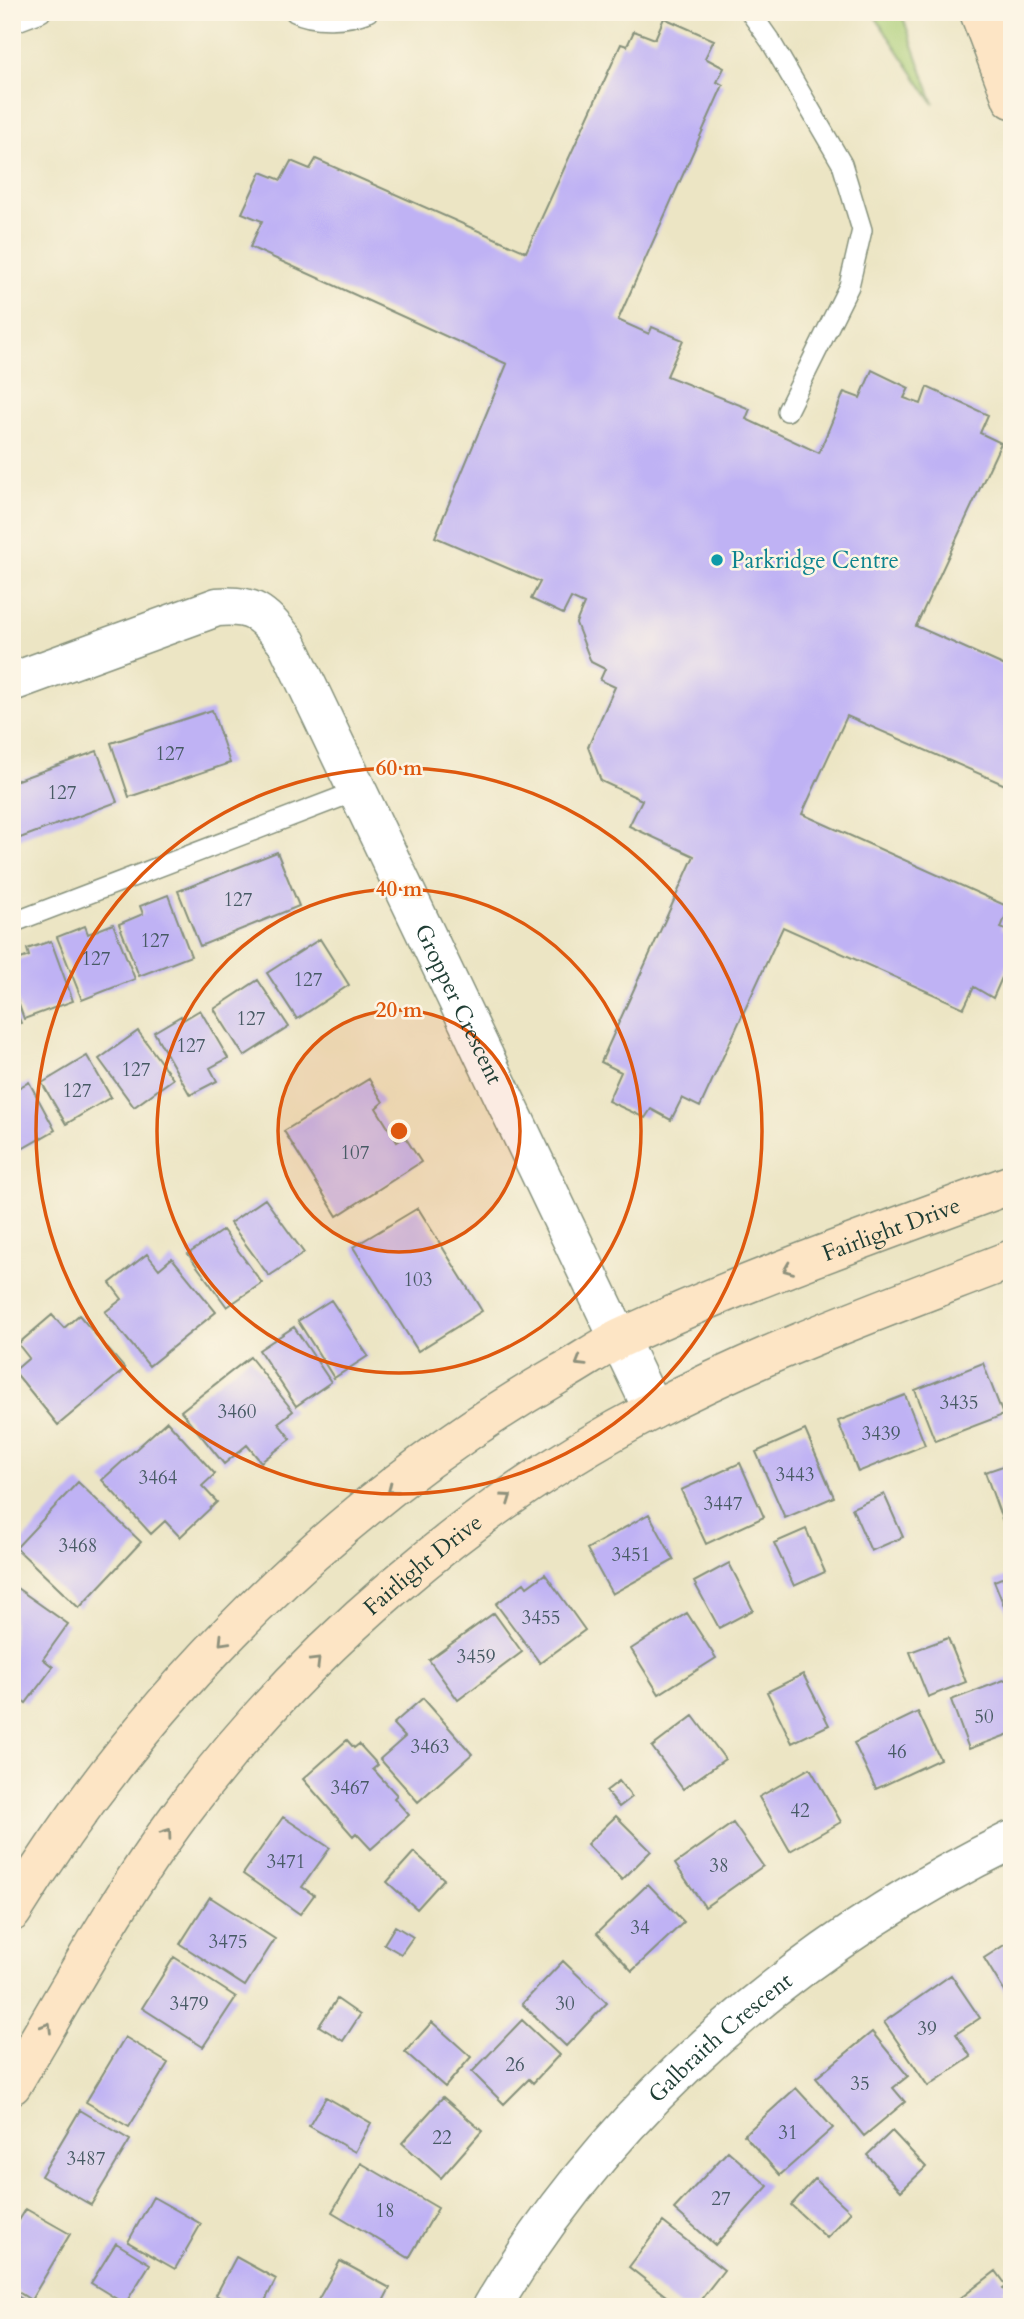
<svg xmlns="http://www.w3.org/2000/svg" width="1024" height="2319" font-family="Cardo,serif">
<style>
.green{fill:#aacd76;stroke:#648555;stroke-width:2}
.building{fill:#bfb2f4}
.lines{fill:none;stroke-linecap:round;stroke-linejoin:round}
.lane-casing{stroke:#86917c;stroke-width:22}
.street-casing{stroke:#86917c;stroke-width:41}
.secondary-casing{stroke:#86917c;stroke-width:41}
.lane{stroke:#fff;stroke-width:19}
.street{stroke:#fff;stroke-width:38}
.secondary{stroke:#fde5c5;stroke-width:38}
.oneway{stroke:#8e917c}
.ring{fill:none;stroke:#de580e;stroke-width:3.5}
.culture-dot{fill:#0f9aa8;stroke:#fcf5e5;stroke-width:2.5}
.labels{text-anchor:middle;stroke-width:5;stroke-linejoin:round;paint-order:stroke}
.number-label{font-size:19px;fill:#475a64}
.culture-label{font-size:23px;fill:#0d838f;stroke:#fcf5e5;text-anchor:start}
.street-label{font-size:23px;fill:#1f3d34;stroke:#fcf5e5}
.centre{fill:#de580e;stroke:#fcf5e5;stroke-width:3.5}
.ring-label{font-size:21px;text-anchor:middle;font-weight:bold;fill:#de580e;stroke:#fcf5e5;stroke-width:5;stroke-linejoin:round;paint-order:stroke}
</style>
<rect width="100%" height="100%" fill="#fcf5e5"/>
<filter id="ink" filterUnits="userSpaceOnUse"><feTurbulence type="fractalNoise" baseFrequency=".0143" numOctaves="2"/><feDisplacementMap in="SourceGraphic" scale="14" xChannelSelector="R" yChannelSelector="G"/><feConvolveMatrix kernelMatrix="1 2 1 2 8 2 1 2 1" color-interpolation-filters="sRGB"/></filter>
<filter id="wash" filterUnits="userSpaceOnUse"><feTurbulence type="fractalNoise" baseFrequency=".00686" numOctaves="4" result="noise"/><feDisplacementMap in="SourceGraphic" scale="28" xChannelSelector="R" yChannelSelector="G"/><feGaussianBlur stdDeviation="1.57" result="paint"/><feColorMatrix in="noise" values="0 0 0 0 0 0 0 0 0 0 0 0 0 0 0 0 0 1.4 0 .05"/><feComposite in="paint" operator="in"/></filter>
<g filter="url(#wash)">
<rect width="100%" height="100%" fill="#ece5c4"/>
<path class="green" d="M872,12H901L934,104Z"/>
<g id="blocks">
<path class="building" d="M664,18L714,40L705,58L724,68L717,82L723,85L618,320L649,334L652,327L683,340L667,376L750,409L746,419L819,453L844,392L860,398L872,370L909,388L904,398L921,404L927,387L988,415L980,433L1001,443L916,626L1012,669V788L847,716L802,814L1009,907L1001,928L1012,933V955L993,998L974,987L964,1008L783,927L700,1107L682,1098L671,1120L651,1109L645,1118L608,1101L621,1072L601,1062L694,856L629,826L642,800L601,781L588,747L615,687L600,680L605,669L591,662L576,623L584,604L571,598L563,614L531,599L540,582L435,537L507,364L250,247L262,221L242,213L261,172L281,180L291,161L310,169L316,159L526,252L621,44L627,46L634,31L655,39Z
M212,710L230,763L129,797L111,743Z
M97,751L117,802L12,841V782Z
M277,852L299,906L200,946L178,891Z
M168,895L191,956L139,976L119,924L143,914L140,906Z
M113,924L135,979L82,1000L57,937L85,926L88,934Z
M320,939L349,985L297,1019L267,973Z
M51,941L73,1001L24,1019L12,985V962L29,956L27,949Z
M258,980L289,1027L244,1056L214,1009Z
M12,1002L21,1023L12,1027Z
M200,1010L228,1058L210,1068L217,1081L190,1095L154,1032L181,1016L183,1020Z
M138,1031L173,1079L134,1107L99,1059Z
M87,1056L111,1097L66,1124L42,1083Z
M369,1079L383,1102L376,1108L397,1142L405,1137L421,1162L337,1216L284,1131Z
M29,1082L55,1130L13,1154L12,1091Z
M265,1199L304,1253L269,1276L230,1223Z
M418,1208L482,1311L418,1351L353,1247Z
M223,1230L262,1283L227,1307L188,1254Z
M147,1254L159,1269L172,1258L216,1312L149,1366L105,1312L122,1299L110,1283Z
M331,1300L368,1356L334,1378L298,1321Z
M52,1315L64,1328L79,1315L125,1369L58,1425L14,1371L29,1358L18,1344Z
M294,1327L331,1382L296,1406L259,1350Z
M250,1357L293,1411L278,1423L291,1439L261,1462L247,1445L224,1464L181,1411Z
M983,1363L1003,1415L935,1441L915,1390Z
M905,1395L925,1445L858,1472L838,1421Z
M167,1421L215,1474L202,1486L217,1502L180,1537L165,1521L151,1534L102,1480Z
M805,1430L834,1497L785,1518L756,1452Z
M740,1463L764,1517L706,1544L681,1490Z
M1012,1463V1531L1007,1533L985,1472Z
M78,1482L141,1542L79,1608L16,1548Z
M884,1494L903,1537L871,1551L852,1508Z
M649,1514L674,1560L612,1594L587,1549Z
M806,1529L825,1572L794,1586L774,1543Z
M729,1563L753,1610L719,1628L694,1582Z
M545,1574L585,1630L540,1663L496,1604L524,1583L527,1587Z
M1012,1574V1625L994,1581Z
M14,1586L68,1624L43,1659L53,1667L26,1703L12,1693Z
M494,1613L522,1652L458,1700L429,1660Z
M687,1613L716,1658L659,1694L631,1649Z
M948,1638L966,1682L928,1697L910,1652Z
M803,1674L829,1725L792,1743L767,1692Z
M1012,1677V1733L969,1749L951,1700Z
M423,1698L472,1754L418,1802L380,1759L405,1737L393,1724Z
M918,1712L940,1759L876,1789L854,1743Z
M693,1716L725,1759L683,1789L652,1747Z
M347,1740L354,1748L359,1744L378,1765L373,1769L397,1795L394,1798L409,1815L371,1849L356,1833L353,1836L303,1779Z
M810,1768L841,1822L790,1851L759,1797Z
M619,1781L632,1797L619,1807L606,1791Z
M616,1816L651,1851L622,1880L587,1844Z
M283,1817L330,1848L302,1887L314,1895L300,1914L243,1874Z
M733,1823L763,1866L705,1907L675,1864Z
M414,1852L444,1879L417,1909L387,1882Z
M648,1884L684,1922L632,1971L597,1933Z
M210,1897L275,1939L245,1986L180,1944Z
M395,1926L413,1937L401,1954L384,1944Z
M1012,1940V2004L984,1958Z
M174,1957L236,1997L203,2047L142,2008Z
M563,1961L607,2003L566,2046L522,2004Z
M951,1975L980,2018L956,2034L971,2057L928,2086L884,2022Z
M337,1999L360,2015L343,2041L319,2026Z
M522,2020L559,2055L533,2083L529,2079L504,2104L472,2072Z
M432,2022L471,2057L445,2087L405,2052Z
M872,2032L908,2076L893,2088L905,2102L864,2136L816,2078Z
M125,2037L168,2063L129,2127L86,2102Z
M796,2088L833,2128L780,2175L744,2135Z
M326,2097L371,2123L355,2152L309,2126Z
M443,2097L482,2131L441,2178L402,2143Z
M80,2110L130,2140L91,2205L41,2176Z
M892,2131L926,2167L901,2191L867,2155Z
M728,2151L768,2186L715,2245L674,2209Z
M361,2163L438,2208L409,2258L332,2212Z
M815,2179L851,2212L827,2238L791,2205Z
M153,2197L201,2224L175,2269L128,2242Z
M26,2209L70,2234L31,2300L12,2288V2232Z
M663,2222L724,2270L695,2307H680L629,2267Z
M116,2243L150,2264L125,2304L91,2283Z
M236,2257L276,2279L262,2307H236L216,2295Z
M340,2261L390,2288L380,2307H314Z
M996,2271L1007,2286L1003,2289L1012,2300V2307H949Z
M12,2293L36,2307H12Z
M214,2298L230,2307H209Z
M897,2300L904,2307H890Z"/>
</g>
</g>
<g filter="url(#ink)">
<use href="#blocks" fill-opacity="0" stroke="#86917c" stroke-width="2"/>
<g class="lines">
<g class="lane-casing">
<path id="lane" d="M295,12C314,22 348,20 368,12
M750,12L771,42L842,164L862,230L849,286L787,411
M12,23L41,12
M12,923L357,791"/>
</g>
<g class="street-casing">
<g id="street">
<path id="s1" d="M12,682L217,607C256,604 262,614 287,643L653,1410"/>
<path id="s2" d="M492,2307C611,2104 802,1942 1012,1840"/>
</g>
</g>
<g class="secondary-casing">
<g id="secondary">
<path d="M979,12L1012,99"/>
<path id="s3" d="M12,1912C147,1693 338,1502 561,1373C581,1362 600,1348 621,1338C748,1279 881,1233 1012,1184"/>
<path id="s4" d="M12,2085C67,1993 118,1898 182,1812C302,1651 475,1502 653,1410C768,1350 891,1306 1012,1259"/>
</g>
</g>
<use href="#lane" class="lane"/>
<use href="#street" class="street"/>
<use href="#secondary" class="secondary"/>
</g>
<defs><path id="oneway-chevron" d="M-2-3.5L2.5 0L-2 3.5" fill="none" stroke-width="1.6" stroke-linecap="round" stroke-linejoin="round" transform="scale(1.75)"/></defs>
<g class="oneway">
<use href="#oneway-chevron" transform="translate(788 1269) rotate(158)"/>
<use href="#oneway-chevron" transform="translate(580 1362) rotate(149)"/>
<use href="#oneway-chevron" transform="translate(392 1489) rotate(142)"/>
<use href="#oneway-chevron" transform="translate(507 1498) rotate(-35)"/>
<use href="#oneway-chevron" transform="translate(223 1641) rotate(134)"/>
<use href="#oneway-chevron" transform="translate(316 1662) rotate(-45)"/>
<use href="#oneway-chevron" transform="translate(167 1833) rotate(-54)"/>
<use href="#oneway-chevron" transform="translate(47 2027) rotate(-59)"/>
</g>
</g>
<circle cx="399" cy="1131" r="121" fill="#de580e" fill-opacity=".12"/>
<g class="ring">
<circle cx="399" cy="1131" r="121"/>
<circle cx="399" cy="1131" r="242"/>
<circle cx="399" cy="1131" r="363"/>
</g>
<circle class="culture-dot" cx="717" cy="560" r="7"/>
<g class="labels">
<g class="number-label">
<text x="170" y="760">127</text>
<text x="62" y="799">127</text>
<text x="238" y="906">127</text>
<text x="155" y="947">127</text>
<text x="96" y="965">127</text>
<text x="308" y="986">127</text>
<text x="251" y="1025">127</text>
<text x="191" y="1052">127</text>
<text x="136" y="1076">127</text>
<text x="77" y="1097">127</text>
<text x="355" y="1159">107</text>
<text x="418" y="1286">103</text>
<text x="959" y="1409">3435</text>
<text x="237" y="1418">3460</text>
<text x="881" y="1440">3439</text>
<text x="795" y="1481">3443</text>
<text x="158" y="1484">3464</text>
<text x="723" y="1510">3447</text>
<text x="78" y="1552">3468</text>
<text x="631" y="1561">3451</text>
<text x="541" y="1624">3455</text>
<text x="476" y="1663">3459</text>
<text x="984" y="1723">50</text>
<text x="430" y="1753">3463</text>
<text x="897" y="1758">46</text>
<text x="350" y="1794">3467</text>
<text x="800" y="1817">42</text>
<text x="286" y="1868">3471</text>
<text x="719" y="1872">38</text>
<text x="640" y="1934">34</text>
<text x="228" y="1948">3475</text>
<text x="189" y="2010">3479</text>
<text x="565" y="2010">30</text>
<text x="927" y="2035">39</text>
<text x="515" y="2071">26</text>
<text x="860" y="2090">35</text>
<text x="788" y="2139">31</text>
<text x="442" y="2144">22</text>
<text x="86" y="2165">3487</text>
<text x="721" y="2205">27</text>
<text x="385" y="2217">18</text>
</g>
<g class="culture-label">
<text x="731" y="568">Parkridge Centre</text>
</g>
<g class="street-label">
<text dy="8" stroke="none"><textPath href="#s1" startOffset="702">Gropper Crescent</textPath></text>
<text dy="8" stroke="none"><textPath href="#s3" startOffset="1138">Fairlight Drive</textPath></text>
<text dy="8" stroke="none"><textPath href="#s4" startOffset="668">Fairlight Drive</textPath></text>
<text dy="8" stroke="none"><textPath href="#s2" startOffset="355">Galbraith Crescent</textPath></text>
</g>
</g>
<circle cx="399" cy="1131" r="10" class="centre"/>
<g class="ring-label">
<text x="399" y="775">60 m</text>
<text x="399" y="896">40 m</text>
<text x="399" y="1017">20 m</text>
</g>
<rect width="1024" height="2319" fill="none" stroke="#fcf5e5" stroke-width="42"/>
</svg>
